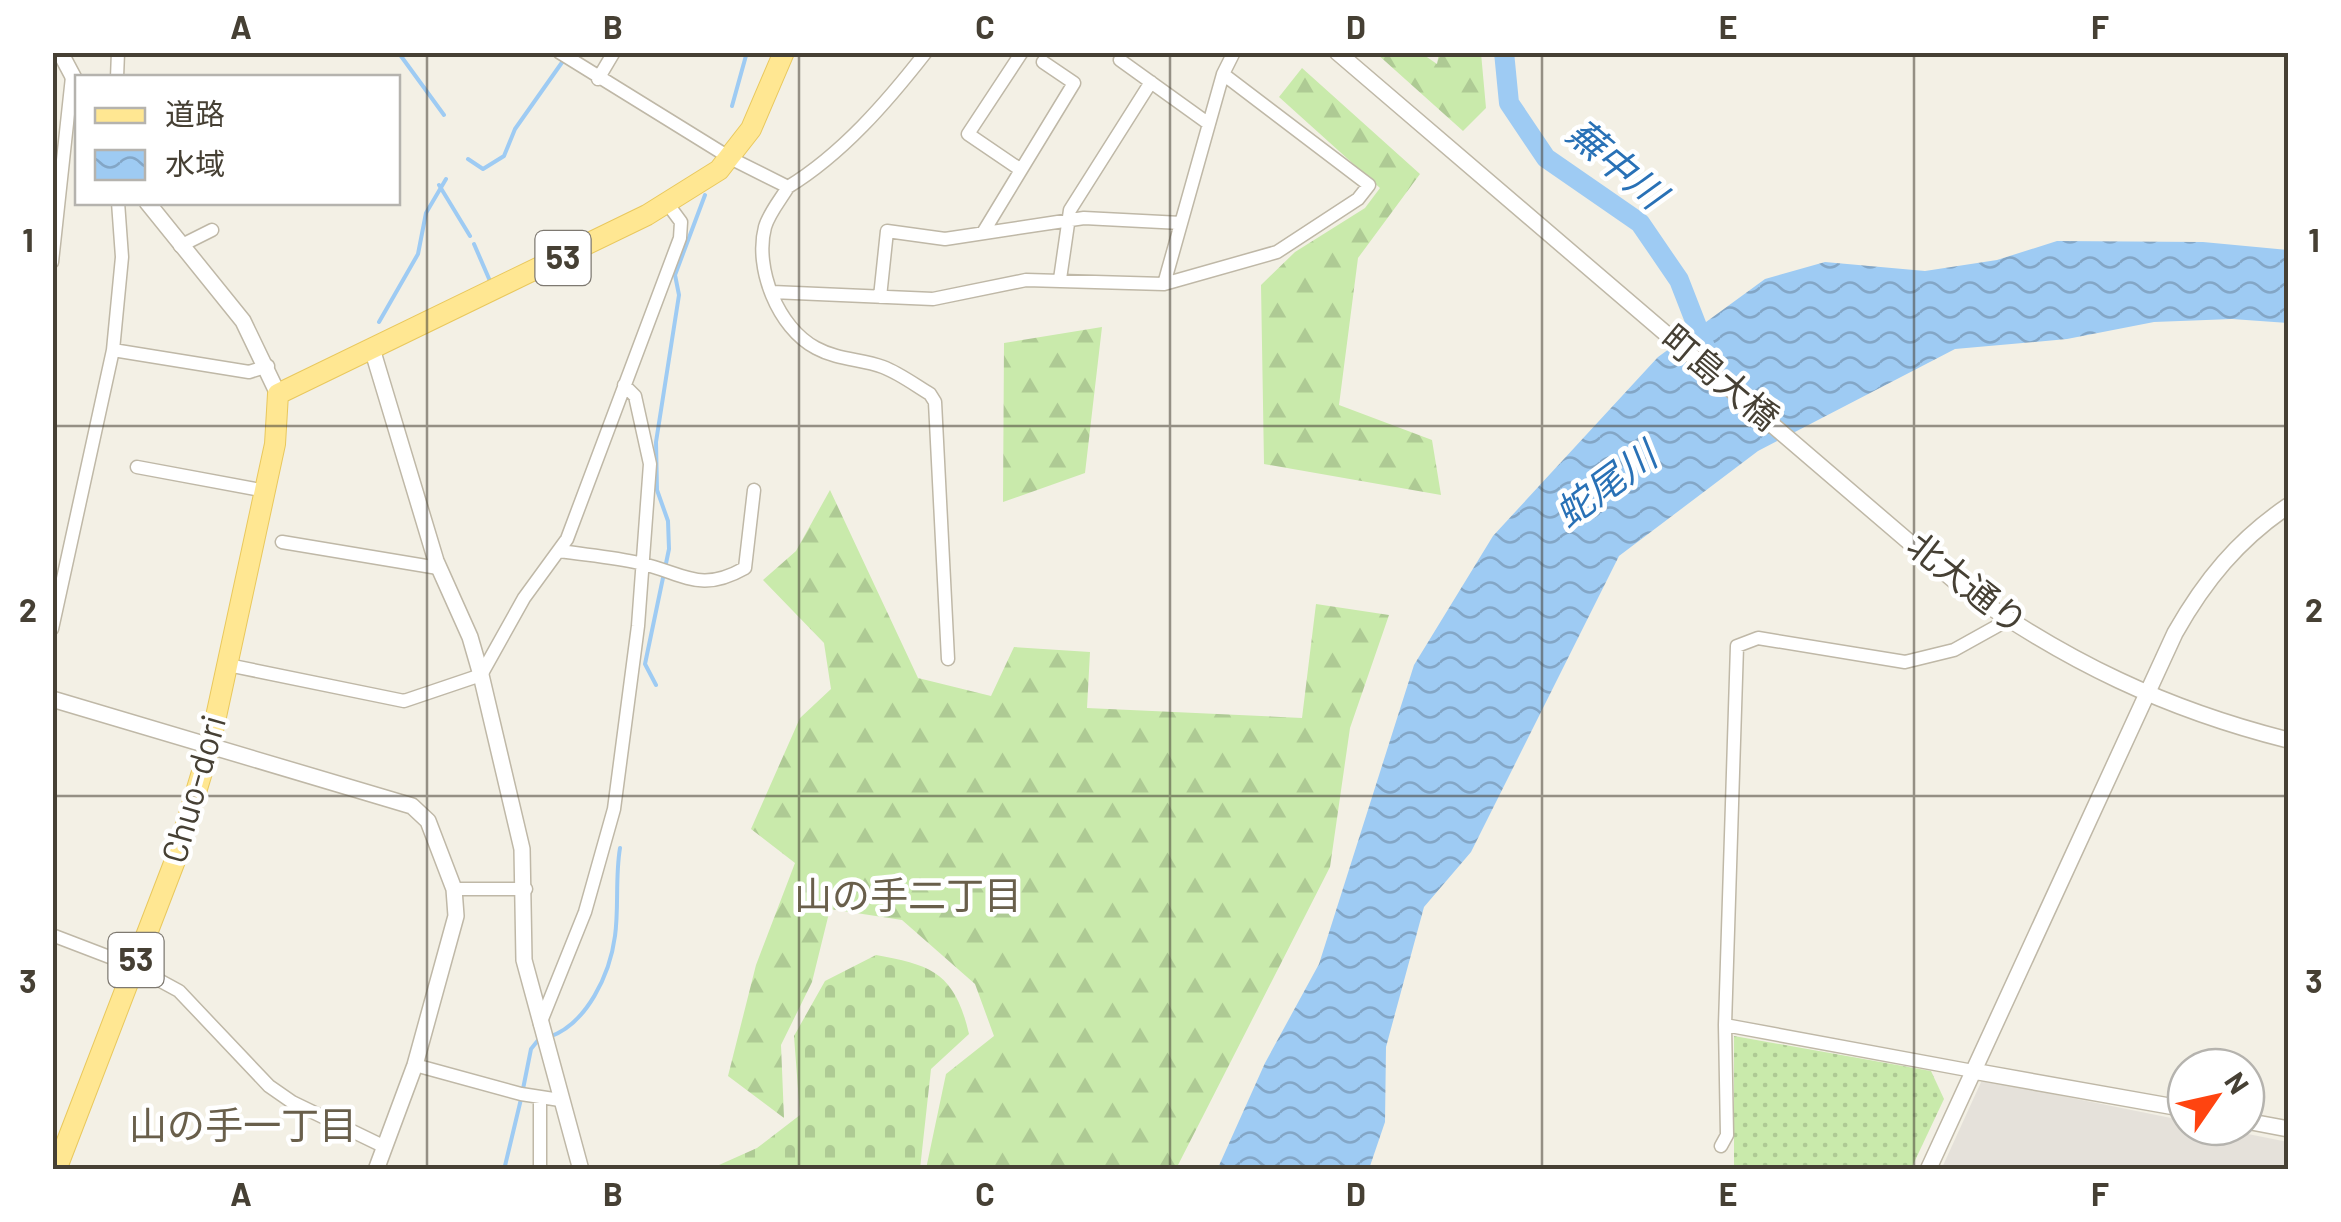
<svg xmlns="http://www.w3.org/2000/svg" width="2341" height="1222" font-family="Barlow,'Noto Sans JP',sans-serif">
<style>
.industrial{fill:#e5e1da}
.grass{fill:url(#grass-dots)}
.forest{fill:url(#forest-firs)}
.cemetery{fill:url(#cemetery-stones)}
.water{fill:url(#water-waves)}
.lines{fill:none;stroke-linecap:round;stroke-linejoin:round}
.stream{stroke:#9ecbf3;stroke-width:4}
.river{stroke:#9ecbf3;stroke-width:20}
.minor-casing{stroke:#bfb8a7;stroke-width:15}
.tertiary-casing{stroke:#bfb8a7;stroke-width:18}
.primary-casing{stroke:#e9c85d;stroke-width:22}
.minor{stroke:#fff;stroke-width:12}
.tertiary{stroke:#fff;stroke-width:15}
.primary{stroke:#ffe792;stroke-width:20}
.grid{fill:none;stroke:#464034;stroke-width:2.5;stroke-opacity:0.55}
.labels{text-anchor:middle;stroke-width:9;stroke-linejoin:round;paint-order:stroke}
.shield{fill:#fff;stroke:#7e7971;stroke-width:2.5}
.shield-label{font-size:32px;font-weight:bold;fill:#464034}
.street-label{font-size:35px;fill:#464034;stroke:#fff}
.water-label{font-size:38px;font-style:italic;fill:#2971b6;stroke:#fff}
.neighbourhood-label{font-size:38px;fill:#695f4b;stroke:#fff}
.neatline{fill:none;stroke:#464034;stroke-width:4}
.grid-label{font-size:32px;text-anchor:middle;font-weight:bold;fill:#464034}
</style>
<defs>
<pattern id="grass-dots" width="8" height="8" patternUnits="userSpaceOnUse" patternTransform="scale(2.5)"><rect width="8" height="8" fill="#c9eaab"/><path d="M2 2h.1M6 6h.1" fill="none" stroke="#aeca94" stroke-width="1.8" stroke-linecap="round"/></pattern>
<pattern id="forest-firs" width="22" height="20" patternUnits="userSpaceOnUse" patternTransform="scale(2.5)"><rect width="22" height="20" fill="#c9eaab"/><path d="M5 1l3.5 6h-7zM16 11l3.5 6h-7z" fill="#aeca94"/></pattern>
<pattern id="cemetery-stones" width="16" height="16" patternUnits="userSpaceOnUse" patternTransform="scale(2.5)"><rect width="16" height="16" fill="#c9eaab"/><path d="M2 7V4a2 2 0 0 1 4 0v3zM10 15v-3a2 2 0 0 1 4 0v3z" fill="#aeca94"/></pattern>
<pattern id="water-waves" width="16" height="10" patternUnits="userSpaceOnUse" patternTransform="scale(2.5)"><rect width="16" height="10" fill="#9ecbf3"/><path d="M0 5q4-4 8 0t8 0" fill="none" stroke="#83a6c6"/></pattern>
</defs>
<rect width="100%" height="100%" fill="#f3f0e5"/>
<path class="industrial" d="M1982,1080L2186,1121V1127H2213L2288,1142V1169L1941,1170Z"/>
<path class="grass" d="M1734,1036L1931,1071L1944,1099L1911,1169H1734Z"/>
<path class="forest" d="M1376,53H1421L1437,64L1439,53H1481L1486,108L1463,131Z
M1302,68L1420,174L1358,258L1339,405L1432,440L1441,495L1264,464L1261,285L1295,252L1365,208L1380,188L1279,97Z
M1102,327L1085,473L1003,502L1004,343Z
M830,490L918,678L991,696L1014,647L1090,652L1087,708L1302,718L1316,604L1389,615L1350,728L1330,867L1176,1169H926L946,1074L994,1036L975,984L902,920L830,909L812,982L781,1045L784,1118L728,1076L756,965L795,863L751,829L800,718L831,689L824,643L763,580L796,551Z"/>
<path class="cemetery" d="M876,955C933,965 955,974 969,1034L931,1069L920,1169H710L757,1148L800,1115L794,1036L825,981Z"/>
<path class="water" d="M2057,241L2203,242L2288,250V323L2232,319L2154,322L2067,339L1955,349L1758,451L1619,556L1471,852L1424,907L1386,1047L1385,1122L1369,1169L1217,1170L1265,1063L1319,964L1414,665L1493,536L1658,357L1765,279L1825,262L1925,271L1997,260Z"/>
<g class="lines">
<path class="stream" d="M398,52L444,115
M732,106L747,52
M468,159L483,169L504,156L515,129L563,61
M439,185L470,236
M474,244L490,281
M379,322L418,254L426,213L446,179
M656,685L645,664L669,549L668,521L657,490L656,442L679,295L675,275L705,195
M549,1037C587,1024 610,974 615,936C619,907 615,878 620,848
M523,1089L531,1049L539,1039
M504,1170L521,1099"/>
<path class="river" d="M1504,52L1509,103L1546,158L1640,223L1679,280L1707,352"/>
<g class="minor-casing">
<path id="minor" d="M559,52L732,159L788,187C781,199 769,213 765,227C754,268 778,328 816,348C838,360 861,359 883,367C899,373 915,385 930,394L935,402L948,659
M1120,60L1209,124
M117,78L118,52
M598,79L614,52
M1021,170L1074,83L1043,62
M788,187C842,154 887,102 926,52
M984,231L1021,170L968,134L1022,52
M180,246L212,230
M52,262L72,77
M1060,279L1070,210L1151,82
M1164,284L1223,74L1234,52
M772,292L933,299L1026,280L1164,284L1277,252L1358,199L1369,185L1223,74
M880,297L887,231L945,239L1084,218L1181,223
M113,350L249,372L268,366
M137,467L266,491
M282,542L438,568
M560,551C586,555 613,557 639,563C684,573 699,594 745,568L754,490
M52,629L113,350L122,257L118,202
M228,665L404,701L481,675L524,598L567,539L680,238L681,222L667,203
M454,889H526
M52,935L133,966L179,991L269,1086L292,1102L385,1147
M540,1024L585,912L614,809L638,626L650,464L635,396L624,385
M1725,1025L1973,1071
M415,1065L521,1094L560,1100
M540,1099V1170
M1721,1146L1727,1135L1725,1025L1737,646L1758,638L1905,662L1954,650L2008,620"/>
</g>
<g class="tertiary-casing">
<path id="tertiary" d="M60,52L78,86
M1337,52L1964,589C2068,662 2165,709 2288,740
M147,202L243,321L278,394
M373,352L436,561L470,637L481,675L522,849L524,960L581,1170
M52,699L412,806L428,821L454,889L456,916L415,1065L376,1170
M1973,1071L2186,1109
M2246,1121L2288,1129
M1928,1170L2175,633C2205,580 2238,540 2288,506"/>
</g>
<g class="primary-casing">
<path id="primary" d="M56,1170L176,858L209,749L275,444L278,394L647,215L719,170L751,129L784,52"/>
</g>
<use href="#minor" class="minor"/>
<use href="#tertiary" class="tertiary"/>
<use href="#primary" class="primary"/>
</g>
<path class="grid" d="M427,52V1170M799,52V1170M1170,52V1170M1542,52V1170M1914,52V1170M52,426H2288M52,796H2288"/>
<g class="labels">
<g class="shield">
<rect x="535.5" y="231" width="55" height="54" rx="8"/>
<rect x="108.5" y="933" width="55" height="54" rx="8"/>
</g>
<g class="shield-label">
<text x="563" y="269">53</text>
<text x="136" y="971">53</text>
</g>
<g class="street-label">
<text transform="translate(1720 378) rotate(40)" y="12">町島大橋</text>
<text transform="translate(1967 584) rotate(38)" y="12">北大通り</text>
<text transform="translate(194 789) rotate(-74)" y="12">Chuo-dori</text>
</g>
<g class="water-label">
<text transform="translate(1616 164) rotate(40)" y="13">蕪中川</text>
<text transform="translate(1606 485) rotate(-36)" y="13">蛇尾川</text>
</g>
<g class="neighbourhood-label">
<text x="908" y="909">山の手二丁目</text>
<text x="243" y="1139">山の手一丁目</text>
</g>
</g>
<rect width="2341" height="1222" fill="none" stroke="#ffffff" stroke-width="110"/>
<rect x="75" y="75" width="325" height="130" fill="#ffffff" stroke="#b5b3ae" stroke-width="2.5"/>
<rect x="95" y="108" width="50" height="15" fill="#ffe792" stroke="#b5b3ae" stroke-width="2.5"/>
<text x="165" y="125" font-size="30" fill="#464034">道路</text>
<rect x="95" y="150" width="50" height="30" fill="url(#water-waves)" stroke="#b5b3ae" stroke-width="2.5"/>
<text x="165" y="175" font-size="30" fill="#464034">水域</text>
<g transform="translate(2216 1097) rotate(56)"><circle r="48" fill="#ffffff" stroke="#b5b3ae" stroke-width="2.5"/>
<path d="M0-8L18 38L0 25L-18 38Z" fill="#ff4410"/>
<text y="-15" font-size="28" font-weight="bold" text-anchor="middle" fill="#464034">N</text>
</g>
<rect x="55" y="55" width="2231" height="1112" class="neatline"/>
<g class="grid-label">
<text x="241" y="39">A</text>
<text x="613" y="39">B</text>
<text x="985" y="39">C</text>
<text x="1356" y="39">D</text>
<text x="1728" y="39">E</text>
<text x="2100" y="39">F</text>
<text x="28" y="252">1</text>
<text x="2314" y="252">1</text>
<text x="28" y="622">2</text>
<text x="2314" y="622">2</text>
<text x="28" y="993">3</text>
<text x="2314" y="993">3</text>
<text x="241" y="1206">A</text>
<text x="613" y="1206">B</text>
<text x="985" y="1206">C</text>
<text x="1356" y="1206">D</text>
<text x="1728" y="1206">E</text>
<text x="2100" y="1206">F</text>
</g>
</svg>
